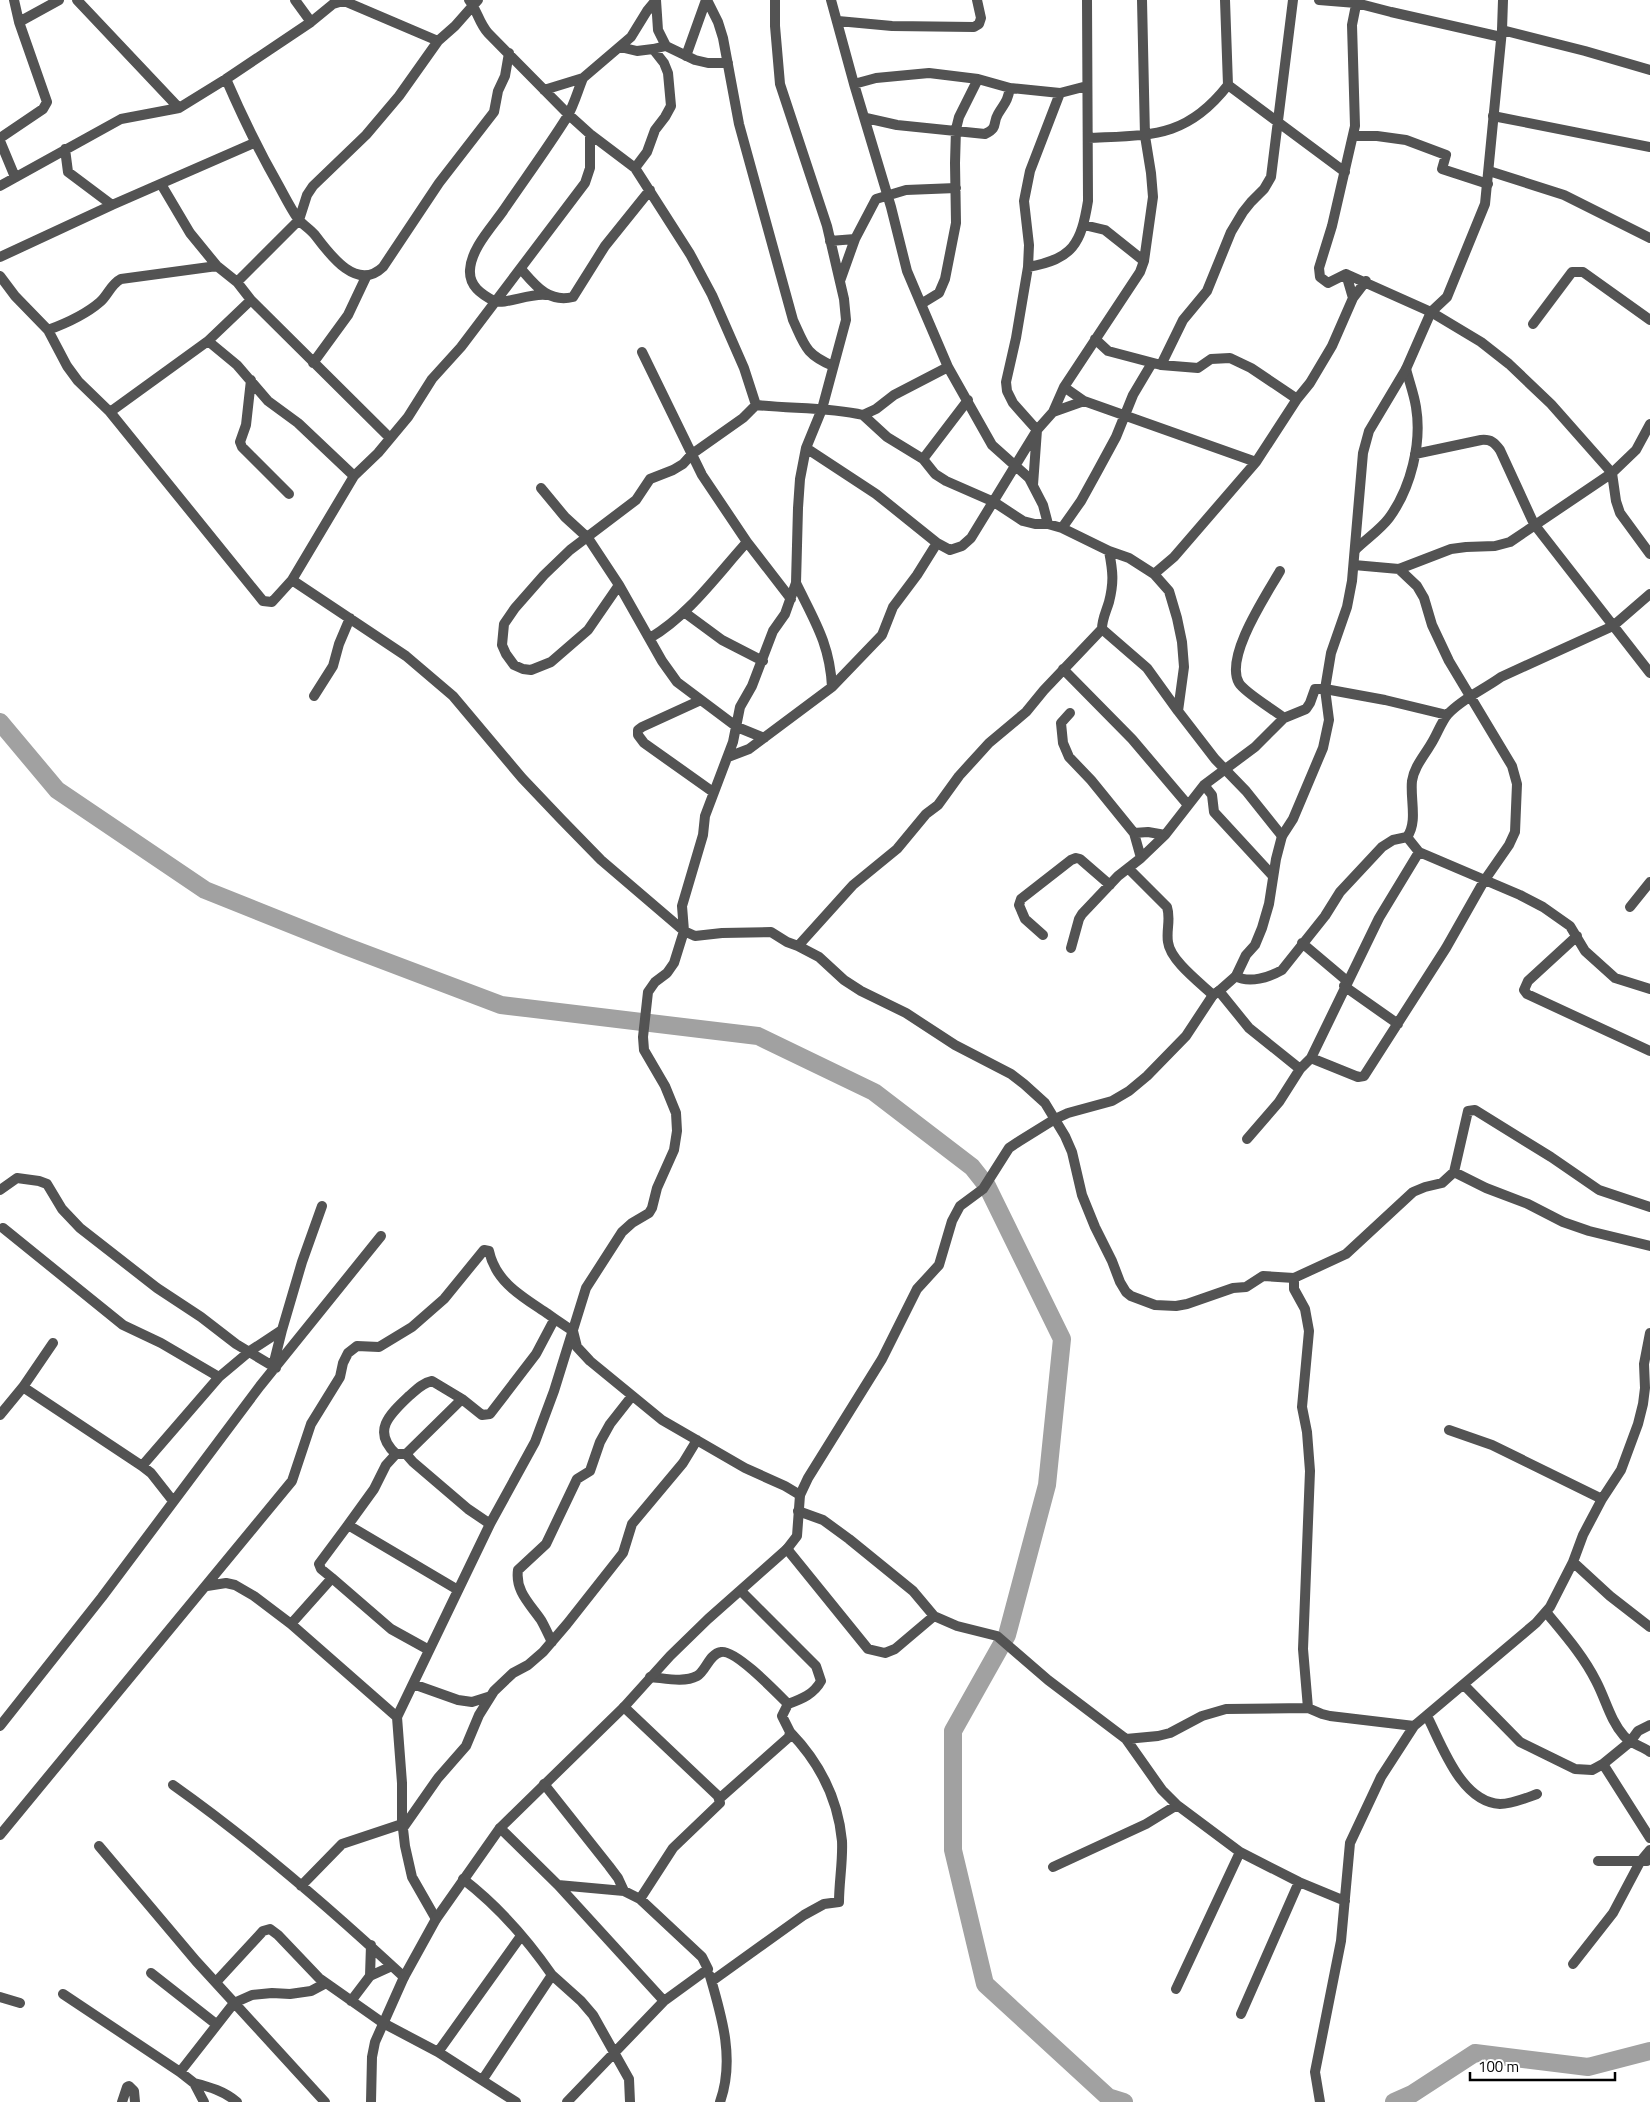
<svg xmlns="http://www.w3.org/2000/svg" width="1650" height="2102" font-family="'Titillium Web',sans-serif">
<style>
.lines{fill:none;stroke-linecap:round;stroke-linejoin:round}
.river{stroke:#a1a1a1;stroke-width:18}
.minor{stroke:#535353;stroke-width:10}
.tertiary{stroke:#535353;stroke-width:10}
</style>
<rect width="100%" height="100%" fill="#fff"/>
<g class="lines">
<path class="river" d="M0,722L57,790L205,890L345,946L501,1005L758,1036L874,1092L972,1167L987,1186L1062,1339L1047,1485L1007,1635L953,1731V1850L985,1984L1108,2097L1124,2102
M1394,2102L1412,2094L1475,2053L1588,2067L1650,2051"/>
<path class="minor" d="M77,0L179,108
M295,0L311,22
M346,0L333,4L311,22L226,79C242,116 259,151 279,186C285,197 291,209 298,219C303,225 310,229 315,235C330,255 357,292 383,267L439,183L494,112L498,91L505,76L509,53
M469,0C477,10 479,23 488,33L569,115L590,134L635,168L690,254L712,295L744,368L756,405
M656,0L658,30L666,46
M707,0L718,22L723,38L739,124L793,320C805,346 805,354 833,366
M831,0L854,84L891,207L907,271L921,304L948,367L992,445L1029,478L1043,505L1048,524
M1319,0L1356,3L1391,12L1501,37
M1357,0L1352,25L1355,126L1332,226L1319,268L1320,277L1328,283L1346,274L1431,312L1481,342L1509,364L1551,404L1612,473L1616,501L1620,513L1650,554
M344,1L438,41
M838,21L892,26L974,27L979,24L981,18L977,0
M19,22L59,0
M1502,30L1585,51L1650,70
M620,47L637,51L653,49L664,63L668,73L671,106L665,117L655,130L647,152L635,168
M653,49L666,46L695,60L708,63H728
M686,56L706,0
M854,84L876,78L929,73L978,79L1010,88L1060,93L1087,86
M1228,85L1345,172
M544,90L583,78L631,37L647,11L656,0
M1493,116L1650,147
M866,118L897,125L985,134C999,127 992,124 998,114C1005,102 1007,103 1010,88
M1353,136H1377L1406,140L1446,155L1442,169L1488,184
M0,138L43,109L47,102L19,22L14,0
M1088,138C1150,135 1186,139 1228,85L1225,0
M0,141L15,177
M65,149L68,172L112,205
M1489,171L1564,195L1650,238
M161,184L190,233L217,266
M0,186L121,119L179,108L226,79
M1084,225L1105,230L1144,261
M830,241L855,239
M0,257L112,205L254,143
M1028,267C1073,259 1081,244 1088,201L1087,0
M521,269C535,285 548,303 573,297L605,246L650,190
M1346,274L1353,298
M0,276L15,296L48,330L67,366L78,381L110,412L263,601L272,602L292,580L354,476L378,453L408,417L432,379L461,347L585,183L590,168V134
M840,281L855,239L876,199L906,190L956,188
M237,282L299,220L307,195L313,186L366,135L399,96L438,41L455,26L478,0
M546,295C530,293 504,305 494,301C481,294 469,286 470,270C471,249 491,228 503,211C524,180 547,149 567,117C574,105 578,90 583,78
M921,304L939,293L945,279L956,223L955,163L956,129L959,117L978,79
M1533,324L1572,272H1583L1650,320
M48,330C67,323 85,315 100,302C108,295 111,284 121,279L217,266L237,282L251,300L390,438
M1095,339L1108,351L1161,365L1198,368L1211,359L1230,358L1251,368L1297,399
M208,341L237,365L268,401L298,423L354,476
M642,352L702,475L747,542L791,599
M313,363L348,315L366,277
M1161,365L1183,320L1207,291L1231,232L1243,212L1251,202L1264,189L1271,177L1293,0
M948,367L894,395L876,409L863,415L887,437L923,459L935,474L946,481L994,502L1023,521L1035,524H1048L1062,528L1109,551L1129,558L1154,574L1169,591L1177,618L1182,642L1184,667L1178,711L1215,759L1246,791L1282,836
M251,380L246,425L240,442L242,447L289,494
M1084,401L1256,462
M756,405C792,409 828,407 863,415
M110,412L208,341L251,300
M1053,412L1084,401L1064,387
M806,448L876,494L937,543
M1415,454L1481,440C1491,439 1495,443 1500,450L1534,524L1650,673
M923,459L968,400
M1033,485L1037,430L1013,403L1007,391L1006,382L1016,338L1028,267L1029,245L1024,201L1030,171L1060,93
M541,488L565,517L588,538L619,585L662,661L677,682L737,727L764,738
M1062,528L1081,501L1097,472L1116,437L1133,395L1152,363
M1355,550C1366,539 1380,530 1389,518C1411,488 1422,443 1416,407C1414,394 1409,381 1406,369
M1354,565L1399,569L1451,549L1466,547L1495,546L1510,542L1612,473L1636,450L1650,424
M1280,571C1267,594 1224,657 1239,683C1244,692 1274,710 1284,718
M1154,574L1174,557L1256,462L1297,399L1310,383L1332,346L1353,298L1366,281
M292,580L406,656L453,696L522,778L561,819L601,860L684,931L695,936L722,933L771,932L787,942L798,946L819,957L844,980L861,991L906,1013L955,1045L1011,1074L1024,1084L1045,1103L1065,1136L1072,1152L1082,1195L1095,1227L1112,1261L1120,1282L1126,1292L1131,1296L1155,1305L1176,1306L1187,1304L1233,1288L1246,1287L1263,1276L1294,1278
M796,583C814,620 830,644 832,687
M619,585L588,630L551,662L531,670L523,669L514,665L506,654L502,645L504,624L515,608L544,575L570,550L636,500L650,479L673,470L683,464L692,454L743,418L756,405
M684,612L722,640L763,661
M1102,629L1147,668L1178,711
M650,638C689,615 717,575 747,542
M1063,669L1132,739L1188,805
M314,696L333,666L339,644L350,618
M701,700L642,727L638,730V735L644,743L713,792
M1070,713L1061,723L1063,743L1069,757L1091,780L1134,833L1148,832L1165,835
M728,757L749,749L832,687L882,635L893,607L917,575L937,543L950,550L962,546L971,538L1037,430L1053,412L1064,387L1140,272L1144,261L1153,197L1151,173L1145,136L1142,0
M1204,785L1212,795L1214,812L1273,876
M1134,833L1141,858
M1407,837L1419,852L1520,895L1543,907L1570,926L1585,951L1615,978L1650,989
M1128,868L1167,907C1171,919 1166,930 1168,942C1170,960 1199,982 1213,995
M1630,907L1650,882
M1043,935L1025,919L1019,905L1021,899L1071,860L1076,858L1080,859L1110,885
M1577,936L1528,981L1524,990L1527,994L1650,1051
M1302,943L1347,981
M798,946L853,885L897,849L926,814L938,805L959,776L989,743L1026,712L1044,690L1102,629C1102,619 1106,612 1109,602C1114,582 1113,572 1109,551
M1071,948L1079,919L1082,914L1118,876L1141,858L1165,835L1204,785L1255,747L1284,718L1306,709L1310,703L1315,689H1325L1385,700L1447,715
M1236,976C1249,984 1270,977 1282,970L1325,916L1340,892L1382,847L1393,840L1407,837C1418,822 1410,799 1412,781C1414,767 1424,756 1431,744C1437,735 1441,722 1448,714C1463,698 1483,690 1501,677L1613,626L1650,594
M1344,986L1398,1024
M1219,991L1249,1028L1300,1069
M1311,1058L1358,1077L1364,1076L1446,948L1484,881L1509,845L1515,832L1517,784L1512,766L1449,661L1432,625L1424,598L1417,586L1399,569
M1247,1139L1279,1102L1300,1069L1311,1058L1379,918L1419,852
M1454,1172L1468,1111L1475,1110L1551,1157L1599,1190L1650,1207
M0,1190L17,1178L39,1181L47,1184L62,1209L80,1228L157,1288L201,1317L236,1344L276,1368
M3,1228L123,1325L161,1343L219,1377
M273,1366L282,1330
M23,1387L142,1466L151,1473L173,1501
M0,1415L23,1387L53,1343
M1449,1430L1492,1445L1602,1499
M396,1454L386,1465L374,1489L348,1525L458,1590
M406,1454L462,1399
M142,1466L219,1377L250,1351L282,1330L302,1262L322,1206
M798,1511L823,1520L849,1539L913,1591L934,1616L957,1626L997,1636L1048,1680L1126,1739L1162,1790L1177,1805L1240,1852L1299,1882L1345,1901
M490,1524L468,1509L413,1462L406,1454H396C371,1431 390,1414 409,1396C416,1390 422,1383 432,1381L462,1399L482,1415L490,1414L536,1354L554,1320
M787,1549L868,1649L885,1653L895,1649L934,1616
M1573,1562L1610,1596L1650,1627
M332,1578L391,1629L429,1650
M207,1586L226,1583L235,1585L254,1596L291,1624L397,1717
M1546,1612C1564,1634 1583,1655 1596,1681C1606,1700 1610,1720 1624,1736C1631,1744 1642,1746 1650,1752
M291,1624L332,1578L321,1569L319,1564L348,1525
M552,1642C548,1634 545,1627 541,1620C530,1604 515,1591 518,1570L546,1544L577,1479L590,1471L600,1442L610,1424L632,1396
M650,1677C664,1678 684,1683 697,1676C706,1671 709,1654 721,1652C735,1649 777,1693 788,1704
M413,1684L458,1700L472,1702L491,1696
M1464,1685L1520,1742L1575,1769L1592,1770L1603,1764L1630,1742L1638,1731L1650,1725
M624,1707L718,1796L720,1803L673,1848L640,1899
M1308,1708L1303,1649L1310,1471L1307,1432L1302,1407L1309,1331L1305,1309L1294,1289V1278L1346,1254L1413,1192L1425,1187L1442,1183L1454,1172L1486,1188L1528,1204L1563,1222L1589,1231L1650,1246
M1427,1716C1442,1745 1461,1802 1500,1804C1512,1804 1526,1798 1537,1794
M0,1726L102,1597L260,1386L381,1236
M1126,1739L1158,1736L1170,1733L1202,1716L1226,1709L1308,1708L1322,1714L1330,1716L1414,1726
M1603,1764L1650,1838
M544,1784L609,1866L618,1878L624,1891
M173,1785C255,1843 331,1909 404,1977
M719,1799L789,1737L790,1732L782,1716L788,1704C802,1699 814,1694 821,1681L816,1666L741,1591
M403,1828L438,1778L466,1746L479,1715L494,1691L513,1673L528,1665L543,1652L567,1624L623,1553L632,1524L683,1463L697,1440
M500,1828L558,1885L624,1891L640,1899L702,1957L708,1969L664,2001L567,2102
M0,1835L292,1481L311,1424L340,1377L343,1363L348,1353L357,1346L379,1347L412,1327L444,1299L484,1250L489,1251C496,1283 523,1297 548,1314C556,1320 564,1325 573,1331L577,1347L590,1361L662,1420L745,1468L785,1486L800,1495
M99,1846L196,1961L325,2102
M1598,1861H1647
M1053,1867L1146,1824L1177,1805
M463,1879C498,1906 527,1939 552,1975L483,2079
M558,1885L664,2001
M301,1886L342,1844L402,1824
M436,1919L412,1877L405,1846L402,1820V1783L397,1717L490,1524L535,1442L554,1391L586,1288L622,1232L632,1223L649,1213L652,1208L657,1188L674,1150L677,1131L676,1113L665,1086L644,1050L643,1037L648,992L655,982L667,973L674,963L684,931L682,906L703,835L705,816L733,742L740,707L752,686L773,631L785,614L796,583L798,508L800,479L806,448L822,409L846,320L844,299L827,226L780,84L775,26V0
M1573,1964L1613,1913L1640,1862L1650,1850
M151,1973L216,2024
M552,1975L581,2001L593,2015L629,2079L630,2102
M370,1976L392,1966
M710,1976C722,2017 735,2060 720,2102
M712,1981L804,1915L824,1904L839,1902C839,1882 843,1861 842,1841C838,1798 820,1763 790,1732
M216,1982L263,1931L270,1929L278,1935L319,1978L383,2023L438,2052L516,2102
M1176,1989L1240,1852
M63,1994L180,2072L194,2083L204,2102
M0,1997L20,2003
M351,2001L370,1976L371,1945
M1241,2014L1299,1882
M438,2052L521,1936
M180,2072L234,2003L252,1995L272,1993L290,1994L311,1991L326,1983
M194,2083C210,2087 224,2091 237,2102
M122,2102L127,2087L129,2086L134,2091L135,2102
M1320,2102L1315,2072L1341,1941L1350,1843L1381,1777L1414,1726L1536,1623L1550,1607L1573,1562L1583,1535L1602,1499L1621,1470L1638,1424L1643,1404L1645,1388L1644,1364L1650,1333"/>
<path class="tertiary" d="M371,2102L372,2057L375,2042L404,1977L436,1919L500,1828L624,1707L670,1656L708,1619L787,1549L797,1536L800,1495L808,1478L882,1359L917,1289L939,1265L952,1221L960,1206L983,1189L1009,1148L1018,1142L1055,1119L1068,1113L1112,1101L1129,1091L1147,1076L1186,1036L1213,995L1219,991L1236,976L1246,955L1255,945L1262,928L1269,904L1276,859L1282,836L1293,819L1323,748L1329,720L1325,689L1331,653L1347,607L1352,581L1363,453L1369,431L1406,369L1431,312L1447,297L1485,204L1502,30L1503,0"/>
</g>
<path d="M1470 2072v8h145v-8" fill="none" stroke="#000000" stroke-width="2.5"/>
<text x="1478" y="2072" font-size="15" fill="#000000" stroke="#ffffff" stroke-width="4" paint-order="stroke">100 m</text>
</svg>
